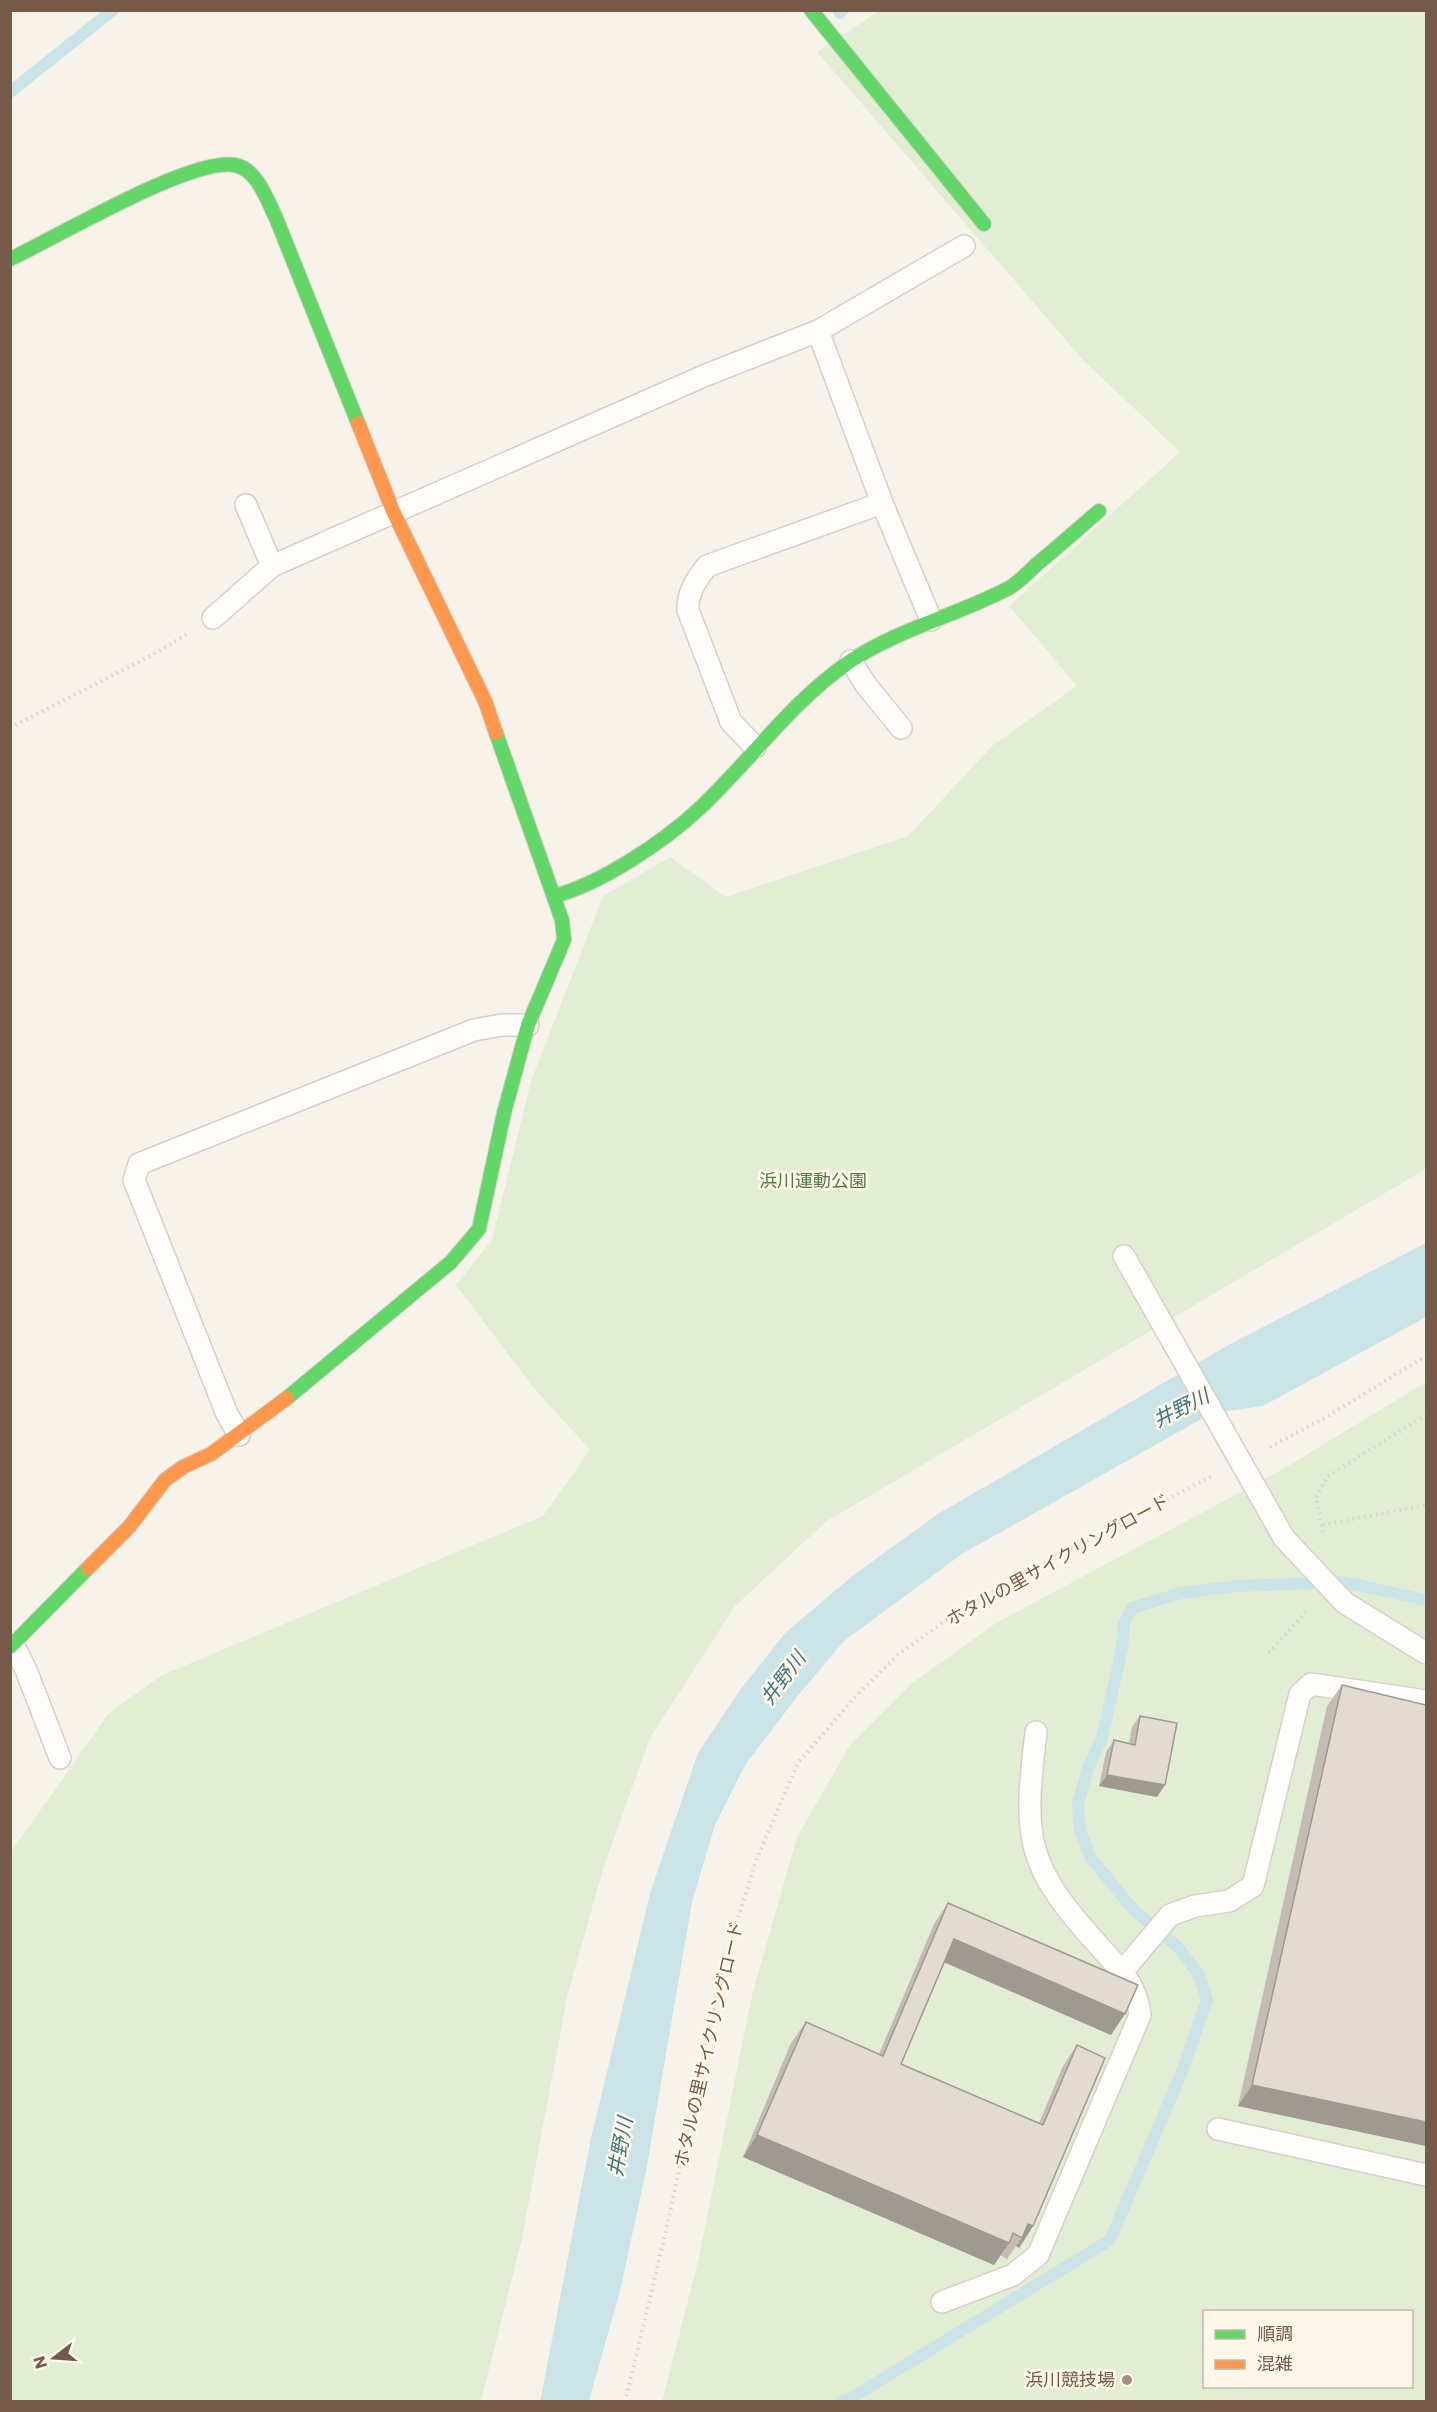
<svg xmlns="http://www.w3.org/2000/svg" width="1437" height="2412" font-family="Poppins,'Noto Sans JP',sans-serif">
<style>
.green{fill:#e2eed4;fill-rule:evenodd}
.water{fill:#cbe4e7}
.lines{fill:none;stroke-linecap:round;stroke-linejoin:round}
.stream{stroke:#cbe4e7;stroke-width:12}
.lane-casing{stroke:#d6cfc6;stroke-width:24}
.fast-casing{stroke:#d6cfc6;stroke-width:16}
.slow-casing{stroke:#d6cfc6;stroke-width:16}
.path{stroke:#dad2cc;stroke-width:4;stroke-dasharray:1.5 4.5;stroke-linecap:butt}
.lane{stroke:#fefdfc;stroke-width:21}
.fast{stroke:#63d668;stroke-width:14}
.slow{stroke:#ff974d;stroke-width:14}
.wall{fill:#c3bbb4}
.shaded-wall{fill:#9f9992}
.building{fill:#e3dad1;stroke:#9f9992;stroke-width:1.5}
.poi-dot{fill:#a29081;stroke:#fff8ea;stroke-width:2}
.labels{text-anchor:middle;stroke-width:5;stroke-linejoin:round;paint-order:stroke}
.park-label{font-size:18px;fill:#507b41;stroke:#fff8ea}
.street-label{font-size:18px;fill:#755a49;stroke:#fff8ea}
.poi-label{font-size:18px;fill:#755a49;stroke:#fff8ea;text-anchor:end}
.water-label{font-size:20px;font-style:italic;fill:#3f7582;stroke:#fff8ea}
</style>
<rect width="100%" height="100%" fill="#f7f3ea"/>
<path class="green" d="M879,11H1426V1169L827,1521L735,1606L650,1738L604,1866L568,1993L521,2243L481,2401L11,2402V1852L109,1713L162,1675L543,1516L590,1450L532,1386L456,1285L492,1240L531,1081L603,896L670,857L726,897L908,836L993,745L1077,686L1009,606L1180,452L1083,360L817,52Z
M1426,1382V2401L662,2402L699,2257L752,1995L797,1837L850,1745L912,1683L996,1623L1278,1472ZM1204,2312H1412V2386H1204Z"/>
<path class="water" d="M1426,1243V1317L1263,1406L1212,1413L962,1554L844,1641L800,1693L745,1765L715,1825L692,1902L646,2171L620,2291L589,2401L540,2402L591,2138L651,1890L698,1753L740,1690L786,1632L855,1574L938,1514L1232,1343Z"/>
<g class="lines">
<path class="stream" d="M838,10L840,13L843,10
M10,92L113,10
M841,2402L848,2400L1110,2240L1181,2074L1207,2000L1199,1975L1179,1948L1133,1909L1090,1857L1080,1830L1078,1804L1088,1768L1102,1738L1122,1649L1124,1623L1132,1608L1181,1593L1237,1586L1344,1582L1426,1600"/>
<g class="lane-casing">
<path id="lane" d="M818,331L882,503L931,620
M246,505L272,566
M213,618L272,566L706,375L818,331L964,246
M851,661L866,685L901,728
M755,747L731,722L688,610C687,594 697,578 707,566L882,503
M1124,1256L1284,1538L1345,1603L1426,1653
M239,1435L227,1414L134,1180L139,1164L474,1030L502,1025H528
M14,1646L26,1670L60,1758
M1122,1972L1170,1915L1195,1906L1229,1901L1253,1886L1300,1694L1311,1684L1426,1701
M1218,2129L1426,2175
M942,2302L1013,2275L1038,2255L1140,2015C1136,1982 1120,1970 1099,1946C1025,1865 1023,1839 1036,1732"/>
</g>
<g class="fast-casing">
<path id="fast" d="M811,10L984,224
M10,259C56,238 190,157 235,165C257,169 267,200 276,218L358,423
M554,896C601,884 665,841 700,808C751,760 791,702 849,662C898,629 958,615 1009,588C1019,582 1029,572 1037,564C1058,547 1078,529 1099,511
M287,1398L451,1262L479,1229L504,1113L528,1025L564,940L562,920L496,733
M10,1647L88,1568"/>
</g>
<g class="slow-casing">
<path id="slow" d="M358,423L393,511L485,701L496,733
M88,1568L129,1527L165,1480L183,1467L211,1454L287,1398"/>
</g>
<path class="path" d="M10,728L152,655L187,634
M1270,1447L1326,1417L1426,1356
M1323,1525L1426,1505
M1323,1532L1316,1497L1328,1476L1426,1415
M1269,1653L1308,1609
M625,2402L665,2235L725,1959L757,1858L798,1763L854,1698L899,1654L955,1614L1059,1555L1212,1476"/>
<use href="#lane" class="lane"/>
<use href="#fast" class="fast"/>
<use href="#slow" class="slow"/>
</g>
<path class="wall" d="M1342,1685L1426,1705V2146L1238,2106L1327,1706Z
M1140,1716L1157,1797L1099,1786L1106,1752L1114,1740L1129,1743L1132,1727Z
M948,1903L1111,2035L944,1962L901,2064L1039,2123L1063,2066L1077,2045L1033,2226L1019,2248L1016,2246L1007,2259L1000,2255L994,2265L743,2157L791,2043L806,2022L879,2054L934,1924Z"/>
<path class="shaded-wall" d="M1107,1775L1165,1785L1157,1797L1099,1786Z
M954,1939L1125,2014L1111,2035L939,1960Z
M1252,2085L1426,2122V2146L1238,2106Z
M757,2135L1009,2243L994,2265L743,2157Z
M1028,2224L1033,2226L1019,2248L1016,2246L1022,2238Z"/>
<path class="building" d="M1342,1685L1426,1705V2122L1252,2085Z
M1140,1716L1177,1723L1165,1785L1107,1775L1114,1740L1135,1745Z
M948,1903L1138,1985L1125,2014L954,1939L901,2064L1043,2125L1077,2045L1105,2058L1033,2226L1028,2224L1022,2238L1013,2233L1009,2243L757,2135L806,2022L883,2056Z"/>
<circle class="poi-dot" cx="1127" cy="2380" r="6"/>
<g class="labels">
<g class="park-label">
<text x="813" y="1187">浜川運動公園</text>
</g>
<g class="street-label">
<text transform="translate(1058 1560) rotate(-29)" y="6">ホタルの里サイクリングロード</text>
<text transform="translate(709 2044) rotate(-77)" y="6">ホタルの里サイクリングロード</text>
</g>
<g class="poi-label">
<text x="1115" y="2386">浜川競技場</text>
</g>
<g class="water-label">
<text transform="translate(1181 1408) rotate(-27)" y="7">井野川</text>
<text transform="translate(783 1678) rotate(-53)" y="7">井野川</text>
<text transform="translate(620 2147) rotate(-80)" y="7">井野川</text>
</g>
</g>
<rect width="1437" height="2412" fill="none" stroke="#755a49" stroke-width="24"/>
<rect x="1203" y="2310" width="210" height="78" fill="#fff8ea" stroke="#c8b9aa" stroke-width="1.5"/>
<rect x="1215" y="2330" width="30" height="9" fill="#63d668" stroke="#c8b9aa" stroke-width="1.5"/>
<text x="1257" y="2340" font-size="18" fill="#755a49">順調</text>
<rect x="1215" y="2360" width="30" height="9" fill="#ff974d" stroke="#c8b9aa" stroke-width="1.5"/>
<text x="1257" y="2370" font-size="18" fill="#755a49">混雑</text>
<g transform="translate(54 2358) rotate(253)" stroke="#fff8ea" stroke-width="4.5" paint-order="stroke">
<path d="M0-4.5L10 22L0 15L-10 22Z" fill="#755a49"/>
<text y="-9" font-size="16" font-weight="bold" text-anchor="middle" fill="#755a49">N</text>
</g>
</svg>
